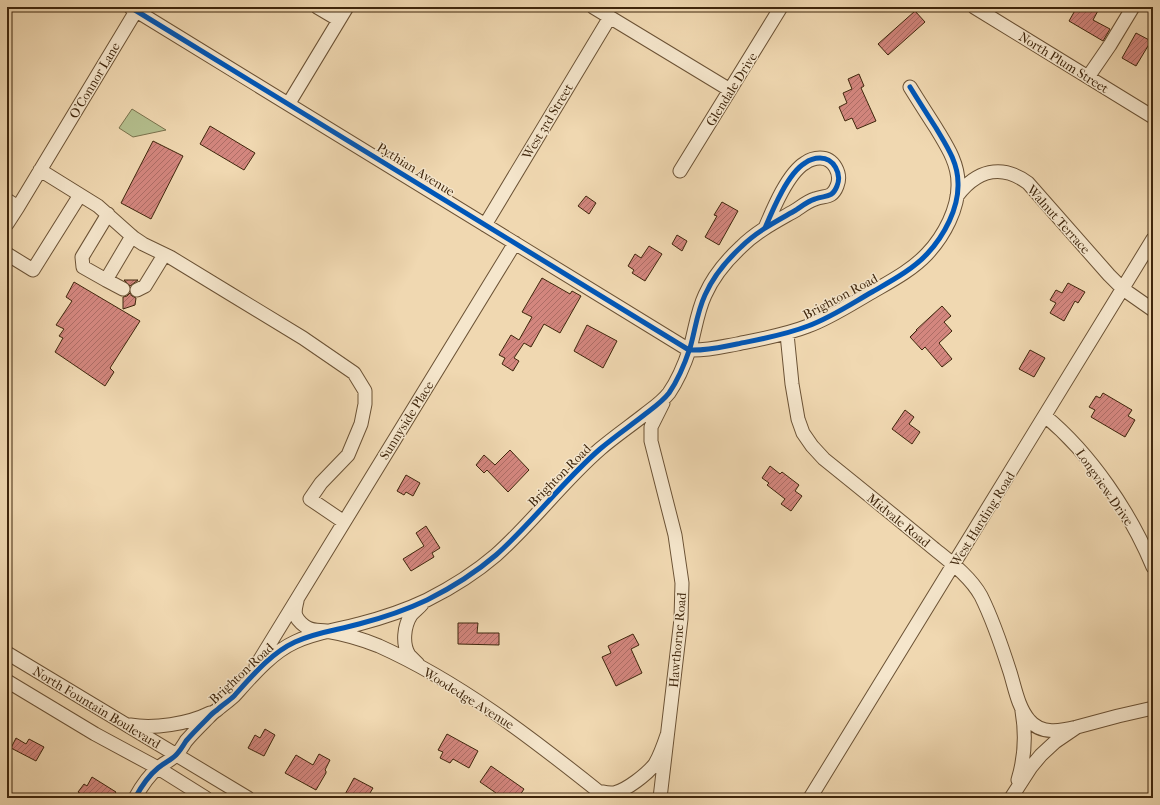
<svg xmlns="http://www.w3.org/2000/svg" width="1160" height="805" font-family="'IM FELL French Canon',serif">
<style>
.park{fill:#b5c08f;stroke:#7a734e}
.building{fill:url(#building-hatch);stroke:#3f260c}
.lines{fill:none;stroke-linecap:round;stroke-linejoin:round}
.minor-casing{stroke:#6b5235;stroke-width:15}
.minor{stroke:#f5e6cc;stroke-width:13}
.cycleway-casing{stroke:#f5e6cc;stroke-width:8}
.cycleway{stroke:#0057b8;stroke-width:5}
.labels{text-anchor:middle;stroke-width:3;stroke-linejoin:round;paint-order:stroke}
.street-label{font-size:13px;fill:#3f260c;stroke:#f5e6cc}
</style>
<defs>
<pattern id="building-hatch" width="6" height="6" patternUnits="userSpaceOnUse"><rect width="6" height="6" fill="#d3867e"/><path d="M-1 1l2-2M0 6l6-6M5 7l2-2" fill="none" stroke="#ad6d66"/></pattern>
</defs>
<rect width="100%" height="100%" fill="#f0d8b1"/>
<filter id="stains"><feTurbulence type="fractalNoise" baseFrequency=".005" numOctaves="4"/><feColorMatrix values="0 0 0 0 .2 0 0 0 0 .09 0 0 0 0 .02 0 0 0 .5 -.17"/></filter>
<radialGradient id="worn" r=".72"><stop offset=".6" stop-color="#630" stop-opacity="0"/><stop offset="1" stop-color="#630" stop-opacity=".3"/></radialGradient>
<path class="park" d="M132,109L166,130L133,137L119,128Z"/>
<path class="building" d="M1077,7H1100L1093,20L1110,29L1103,41L1069,21Z
M915,11L925,22L888,55L878,44Z
M1136,33L1151,41L1136,66L1122,58Z
M859,74L864,86L861,88L876,121L857,129L852,118L845,121L839,107L847,103L843,93L852,89L848,79Z
M210,126L255,153L244,170L200,144Z
M153,141L183,156L151,219L121,203Z
M586,196L596,203L589,214L578,206Z
M722,202L738,211L719,245L705,237L717,216L714,215Z
M677,235L687,241L682,251L672,244Z
M649,246L662,254L645,281L632,273L634,270L628,266L635,254L641,258Z
M542,278L570,294L572,291L581,296L560,333L544,324L531,347L524,343L514,358L519,361L513,371L502,364L505,358L499,355L511,335L519,340L532,317L522,312Z
M124,280H138L130,286Z
M74,282L140,321L110,368L114,372L105,386L55,352L63,338L59,336L64,329L56,325L72,301L66,297Z
M1068,283L1085,292L1078,303L1075,301L1064,321L1050,313L1056,303L1050,300L1056,290L1062,293Z
M130,293L132,296L136,298L135,305L123,309V297L127,296Z
M942,306L951,316L944,322L952,331L939,343L952,359L942,367L925,347L922,350L910,337L917,330H916Z
M587,325L617,341L603,368L574,351Z
M1030,350L1045,358L1034,377L1019,369Z
M1103,393L1132,410L1128,416L1135,420L1125,437L1091,417L1095,410L1089,407L1096,396L1100,398Z
M905,410L914,417L909,424L920,432L912,444L892,429Z
M510,450L529,470L508,492L487,470L484,473L476,465L484,455L495,465Z
M770,466L780,474L782,472L799,485L795,491L802,496L791,511L781,504L785,499L767,485L769,483L762,478Z
M406,475L420,483L413,496L406,492L404,495L397,491Z
M426,526L440,548L432,553L434,557L411,571L403,559L424,546L416,533Z
M458,623H478L477,633H499V645L458,644Z
M633,634L639,645L631,649L642,673L616,686L602,657L611,653L608,646Z
M265,729L275,735L264,756L248,748L255,735L260,738Z
M447,734L478,751L469,768L453,759L450,763L440,758L443,752L438,750Z
M16,738L26,744L29,739L44,747L36,761L11,748Z
M319,754L330,760L325,770L326,771V773L316,790L285,773L296,755L313,765Z
M491,766L524,789L518,798H492L496,793L480,782Z
M92,777L116,792L112,798H88L78,792L84,784L87,786Z
M354,778L373,788L367,798H343Z"/>
<g class="lines">
<g class="minor-casing">
<path id="minor" d="M130,7L689,350C706,351 721,347 737,344C761,339 785,335 808,326C830,318 851,304 872,292C891,281 912,270 927,254C944,236 959,208 958,183C958,162 946,145 936,128C927,114 918,100 910,87
M317,7L339,20
M593,7L730,90
M974,7L1153,117
M1088,77L1110,45L1133,7
M289,103L347,7
M40,170L98,206L134,238L143,244L170,257L229,293L303,338L354,373L365,391V404L361,424L348,455L321,483L310,499L344,522
M680,171L781,7
M957,196C976,171 1001,163 1028,183L1109,275L1123,289L1153,310
M7,200L18,207L136,11
M108,214L82,257L83,267L106,280L132,236
M7,224L18,207
M485,225L610,17
M7,254L33,270L80,195
M106,280L123,289
M137,290L145,286L164,255
M787,334L792,384L798,419L803,433L812,446L824,459C860,488 896,517 932,547C949,561 970,576 981,596C993,620 1002,647 1010,672C1015,688 1018,707 1029,720C1041,735 1061,731 1077,727
M1045,416C1091,454 1130,512 1153,567
M297,601C296,606 294,611 296,616C298,621 304,626 308,628C314,631 320,630 326,631C344,634 362,639 379,646C459,682 529,736 598,791C603,792 608,793 614,793C627,790 647,774 655,764C660,755 664,744 667,735
M7,653L248,798
M418,664C415,661 412,658 409,655C402,644 404,626 411,615C414,611 419,608 422,604
M256,666L515,243
M7,681L95,734L158,768L206,798
M130,725C154,729 188,724 210,713
M1018,780C1025,757 1026,734 1022,711
M135,798C141,787 148,776 158,768C164,763 171,760 176,755C180,751 183,746 186,741C192,734 198,728 205,721C209,717 212,713 217,710C222,705 229,701 234,696C252,676 271,653 295,642C316,632 338,630 359,624C382,618 406,610 427,600C451,588 475,573 496,555C533,522 563,481 600,449C614,437 630,426 644,415C653,408 662,402 669,393C678,380 685,363 690,348C695,331 697,312 705,295C713,277 727,260 741,247C757,231 777,221 796,210C802,206 808,201 815,199C825,195 832,199 837,186C842,174 834,158 820,158C815,158 809,160 805,163C788,173 773,209 765,228
M660,798L681,619L682,583L675,535L651,441V427L663,403
M810,798L1153,239
M1011,798L1031,767L1041,755L1055,742L1077,727L1118,716L1153,708"/>
</g>
<use href="#minor" class="minor"/>
<g class="cycleway-casing">
<path id="cycleway" d="M130,7L689,350C706,351 721,347 737,344C761,339 785,335 808,326C830,318 851,304 872,292C891,281 912,270 927,254C944,236 959,208 958,183C958,162 946,145 936,128C927,114 918,100 910,87
M135,798C141,787 148,776 158,768C164,763 171,760 176,755C180,751 183,746 186,741C192,734 198,728 205,721C209,717 212,713 217,710C222,705 229,701 234,696C252,676 271,653 295,642C316,632 338,630 359,624C382,618 406,610 427,600C451,588 475,573 496,555C533,522 563,481 600,449C614,437 630,426 644,415C653,408 662,402 669,393C678,380 685,363 690,348C695,331 697,312 705,295C713,277 727,260 741,247C757,231 777,221 796,210C802,206 808,201 815,199C825,195 832,199 837,186C842,174 834,158 820,158C815,158 809,160 805,163C788,173 773,209 765,228"/>
</g>
<use href="#cycleway" class="cycleway"/>
</g>
<g class="labels">
<g class="street-label">
<text transform="translate(1064 62) rotate(32)" y="5">North Plum Street</text>
<text transform="translate(94 80) rotate(-59)" y="5">O'Connor Lane</text>
<text transform="translate(731 89) rotate(-58)" y="5">Glendale Drive</text>
<text transform="translate(547 121) rotate(-59)" y="5">West 3rd Street</text>
<text transform="translate(416 169) rotate(32)" y="5">Pythian Avenue</text>
<text transform="translate(1059 219) rotate(48)" y="5">Walnut Terrace</text>
<text transform="translate(840 296) rotate(-28)" y="5">Brighton Road</text>
<text transform="translate(406 420) rotate(-58)" y="5">Sunnyside Place</text>
<text transform="translate(559 475) rotate(-45)" y="5">Brighton Road</text>
<text transform="translate(1105 487) rotate(55)" y="5">Longview Drive</text>
<text transform="translate(982 519) rotate(-58)" y="5">West Harding Road</text>
<text transform="translate(899 520) rotate(39)" y="5">Midvale Road</text>
<text transform="translate(677 640) rotate(-85)" y="5">Hawthorne Road</text>
<text transform="translate(241 673) rotate(-43)" y="5">Brighton Road</text>
<text transform="translate(469 698) rotate(32)" y="5">Woodedge Avenue</text>
<text transform="translate(97 707) rotate(31)" y="5">North Fountain Boulevard</text>
</g>
</g>
<rect width="1160" height="805" fill="none" stroke="#f0d8b1" stroke-width="24"/>
<rect x="8" y="8" width="1144" height="789" fill="none" stroke="#3f260c" stroke-width="2"/>
<rect x="12" y="12" width="1136" height="781" fill="none" stroke="#3f260c"/>
<rect width="100%" height="100%" filter="url(#stains)"/>
<rect width="100%" height="100%" fill="url(#worn)"/>
</svg>
